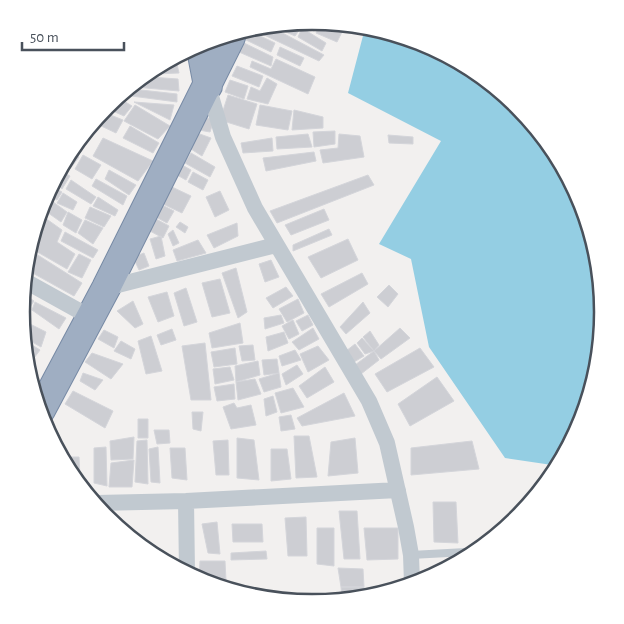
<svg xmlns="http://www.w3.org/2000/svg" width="624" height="624" font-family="'Alegreya Sans',sans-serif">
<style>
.water{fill:#94cee3}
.building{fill:#cdced3;stroke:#d4d5da}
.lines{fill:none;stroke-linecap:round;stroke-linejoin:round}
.trunk-casing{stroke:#778aa5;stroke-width:30}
.service{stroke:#c1c9d0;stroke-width:8}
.minor{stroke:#c1c9d0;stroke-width:16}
.trunk{stroke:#9faec2;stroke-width:28}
.rim{fill:none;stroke:#49515b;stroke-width:2.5}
</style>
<rect width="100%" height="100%" fill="#f2f0ef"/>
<path class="water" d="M364,32L424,43L518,107L581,201L603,312L581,424L552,465L505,458L429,347L411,259L379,244L441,141L348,93Z"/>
<path class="building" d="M312,21L318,22L314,31L300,24Z
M321,23L329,25L342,32L337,42L316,33Z
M292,25L300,29L295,36L277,28Z
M302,28L326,43L322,51L298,37Z
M275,29L324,55L319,61L258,32Z
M254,33L275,43L271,52L244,39L247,34Z
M244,43L273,57L271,66L239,52Z
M280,47L304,58L300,66L277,55Z
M276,59L315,77L308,94L250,67L252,61L271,69Z
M177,64L179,73L155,74L168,65Z
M237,66L263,76L259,87L232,76Z
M150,77L178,79L179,91L135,87Z
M267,78L277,84L268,104L247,99L251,87L260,91Z
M230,80L248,86L244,99L225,92Z
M132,89L177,94V102L124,95Z
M228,95L257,104L249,129L220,120Z
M119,98L132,106L124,116L106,108Z
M134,102L174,105L170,120Z
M135,105L170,126L158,139L124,121Z
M260,105L292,111L288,130L256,125Z
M294,110L323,117V128L292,130Z
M103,112L123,120L116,133L95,123Z
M204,117L214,120L210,132L199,130Z
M130,126L159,143L153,153L123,138Z
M335,131V144L314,147L313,132Z
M197,133L211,138L202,156L191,149Z
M308,134L312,147L277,149L276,137Z
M339,134L360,136L364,157L323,163L320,150L338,148Z
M388,135L413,137V144L389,143Z
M103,138L153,161L138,181L93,156Z
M272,138L273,151L243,153L241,143Z
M314,152L316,161L266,171L263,158Z
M191,153L215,167L210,177L185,163Z
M74,154L79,157L70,169L66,167Z
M83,155L101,165L92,179L75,169Z
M182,165L191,170L186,180L177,175Z
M109,170L136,185L129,195L105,179Z
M63,172L70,176L62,189L55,183Z
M193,172L208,180L203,190L188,182Z
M368,175L374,185L277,223L270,211Z
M96,179L127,196L123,205L92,186Z
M71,180L96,197L91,204L66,189Z
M53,187L62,192L57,200L47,195Z
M172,187L191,196L182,213L163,204Z
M220,191L229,210L215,217L206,197Z
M63,193L77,202L73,210L57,203Z
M98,197L118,210L115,216L93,206Z
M49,199L67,212L61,222L44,210Z
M162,205L174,211L167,223L156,217Z
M90,207L111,216L104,227L85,218Z
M324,209L329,220L291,235L285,225Z
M68,212L82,220L76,233L63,225Z
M41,215L62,230L57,242L75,254L67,269L34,250Z
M156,219L169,226L163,238L150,231Z
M85,220L103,228L93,244L78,233Z
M180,222L188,227L185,233L176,227Z
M237,223L238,236L214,248L207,235Z
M329,229L332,235L293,251V245Z
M173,230L179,243L173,246L168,234Z
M65,232L98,250L93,258L61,241Z
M161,236L165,256L156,259L150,239Z
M348,239L358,260L321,278L308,257Z
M198,240L206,253L177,261L173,250Z
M33,252L82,283L74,296L29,271Z
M144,253L149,266L139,270L133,257Z
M79,254L91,260L82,278L68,272Z
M271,260L279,277L265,282L259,264Z
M236,268L247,312L238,318L222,273Z
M362,273L368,284L329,307L321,294Z
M220,279L230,313L212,317L202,283Z
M389,285L398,294L388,307L377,297Z
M286,287L293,296L273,308L266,298Z
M186,288L197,322L184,326L174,293Z
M167,292L174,316L158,322L148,297Z
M25,295L34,301L28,310L22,307Z
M298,299L304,313L287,322L279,309Z
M133,301L143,324L135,328L117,311Z
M35,302L66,318L59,329L32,310Z
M363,302L370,313L346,334L340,327Z
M281,315L284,323L265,329L264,318Z
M308,315L313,325L302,331L296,321Z
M293,320L299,334L289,339L282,326Z
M24,321L46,332L41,347L27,339Z
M240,323L243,343L212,348L209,333Z
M313,328L319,339L299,350L292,342Z
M400,328L410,338L381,359L374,351Z
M172,329L176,340L161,345L157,335Z
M104,330L118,337L114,348L98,339Z
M370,331L379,345L374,351L363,337Z
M284,332L288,343L268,351L266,337Z
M151,336L162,371L146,374L138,341Z
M362,338L374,351L365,354L357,343Z
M121,341L135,349L131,359L114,351Z
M27,342L40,350L31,362Z
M205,343L211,400H191L182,346Z
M355,344L364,356L354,362L346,351Z
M253,345L255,360L242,361L239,346Z
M318,346L329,360L308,372L300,354Z
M235,348L237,364L214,367L211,352Z
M420,348L434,367L387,392L375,374Z
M295,350L301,360L282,366L279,356Z
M374,351L379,360L361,374L355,365Z
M92,353L123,364L111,379L85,362Z
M277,359L279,373L264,375L262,360Z
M258,361L260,375L236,382L235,366Z
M297,365L303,374L286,385L282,374Z
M230,367L234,380L215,384L213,369Z
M325,367L334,382L307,398L299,386Z
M83,373L103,380L95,390L80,381Z
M279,373L281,387L264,392L259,379Z
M437,377L454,401L410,426L398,404Z
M255,379L261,394L238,400L236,382Z
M234,384L235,399L217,401L214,387Z
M293,388L304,407L281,413L275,393Z
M73,391L113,411L105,428L65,404Z
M344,393L355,416L302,426L297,418Z
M273,396L277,412L266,416L264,399Z
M234,403L237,408L251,405L256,425L231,429L223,407Z
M192,412H203L201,431L193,429Z
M291,415L295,429L281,431L279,417Z
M138,419H148V438H138Z
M154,430H169L170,443L157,444Z
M294,436H309L317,477L296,478Z
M134,437L133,459L111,460L110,441Z
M237,438L254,440L259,480L237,478Z
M355,438L358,473L328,476L331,442Z
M147,440L148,484L135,482L137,441Z
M228,440L229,475H216L213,441Z
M472,441L479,469L411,475V448Z
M106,447L107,486L94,483V448Z
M158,447L160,483L151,482L149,449Z
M170,448H185L187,480L172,478Z
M271,449H287L291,479L271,481Z
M68,457H79L80,478L68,461Z
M134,460L132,487H109L111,463Z
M433,502H456L458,543L434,542Z
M339,511H357L360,559H344Z
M106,516H117V524L106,517Z
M306,517L307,556H288L285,518Z
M217,522L220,554L208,553L202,524Z
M232,524H262L263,542H233Z
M317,528H334V566L317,564Z
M364,528H398V559L367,560Z
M266,551L267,559L231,560V553Z
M200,561H225L226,581L209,582L199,579Z
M338,568L363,569L364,587H341Z
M341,587H364V592L342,597Z
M366,589H383L366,592Z"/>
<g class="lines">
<g class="trunk-casing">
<path id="trunk" d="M200,44L208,86
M41,410L106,288L231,37"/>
</g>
<path class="service" d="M411,555L466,552"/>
<path class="minor" d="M208,86L223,137L255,208L369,401L387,443L406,527L411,555L412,583
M27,282L90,317
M106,288L276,245
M186,501L187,571
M97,503L186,501L398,490"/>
<use href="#trunk" class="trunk"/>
</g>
<path d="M0 0H624V624H0ZM30 312a282 282 0 1 1 564 0a282 282 0 1 1-564 0Z" fill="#fff" fill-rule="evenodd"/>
<path class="rim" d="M30 312a282 282 0 1 1 564 0a282 282 0 1 1-564 0Z"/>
<path d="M22 42v8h102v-8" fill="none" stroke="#49515b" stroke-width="2.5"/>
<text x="30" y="42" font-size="15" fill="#49515b" stroke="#ffffff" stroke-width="4" paint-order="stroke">50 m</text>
</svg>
